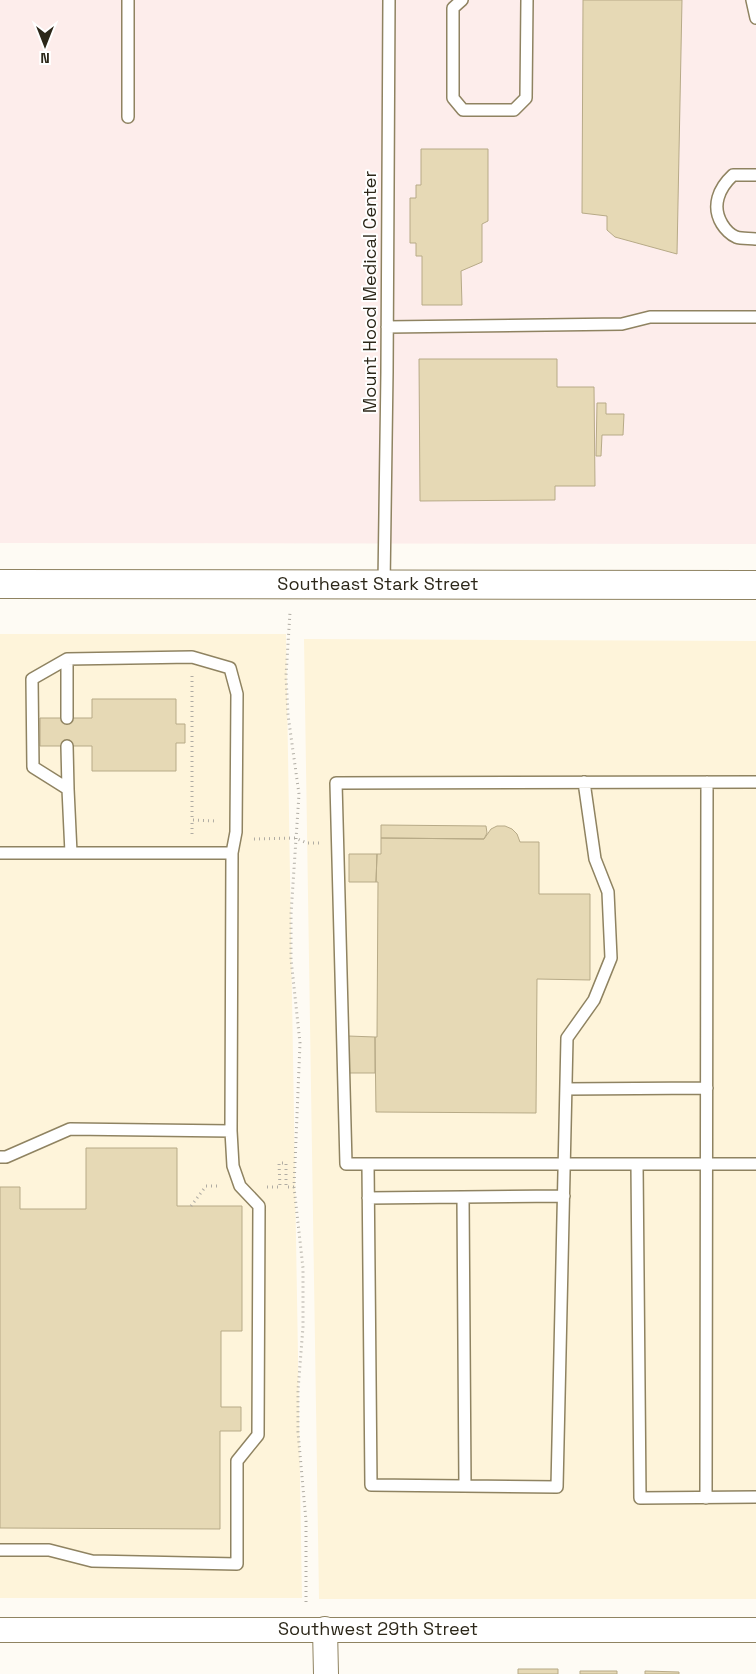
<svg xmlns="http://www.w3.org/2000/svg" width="756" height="1674" font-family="'Space Grotesk',sans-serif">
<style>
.built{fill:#fef4da}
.medical{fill:#fdedeb}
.building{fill:#e6d9b5;stroke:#b7aa87}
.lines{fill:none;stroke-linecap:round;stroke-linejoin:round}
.service-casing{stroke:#8f8361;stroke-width:14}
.minor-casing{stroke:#8f8361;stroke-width:26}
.secondary-casing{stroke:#8f8361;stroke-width:30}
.path{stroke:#b0aca3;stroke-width:3;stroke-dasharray:1 4;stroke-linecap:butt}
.service{stroke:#fff;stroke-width:11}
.minor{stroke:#fff;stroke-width:24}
.secondary{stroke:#fff;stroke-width:28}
.labels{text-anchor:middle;stroke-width:4;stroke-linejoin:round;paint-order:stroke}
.street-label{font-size:18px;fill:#2c2719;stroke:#fff}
</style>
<rect width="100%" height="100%" fill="#fefbf4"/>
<path class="built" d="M0,634H286L302,1598H0Z
M304,639L756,641V1599H319Z"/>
<path class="medical" d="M0,0H756V544L0,543Z"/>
<path class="building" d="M583,0H682L677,254L615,237L607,230V216L582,213Z
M421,149H488V221L482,224V262L461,271L462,305H422V256H416V243H410V198H416V185H421Z
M419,359H557V387H594L595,486H555V500L420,501Z
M597,403H606V414H624L623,435H602L601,456H596Z
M92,699H176V724H185V743H176V771H92V746H40V718H92Z
M381,825L486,826L487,833L484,839L381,838Z
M497,826H505L512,829L517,834L520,842H539V894H590V980L537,979L536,1113L376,1112L375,1037H377L378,882H376L377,854H381V838L484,839L491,829Z
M349,854H377L376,882H349Z
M348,1036L375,1037V1073H348Z
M86,1148H177V1206H242V1331H221V1407H241V1431H220V1529L0,1528V1187H20V1209H86Z
M518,1669H558V1674H518Z
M580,1671H617V1674H580Z
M645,1671L679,1672V1674H645Z"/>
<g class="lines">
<g class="service-casing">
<path id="service" d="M128,0V117
M462,0L453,8V98L463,110H514L526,98L527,0
M752,0L756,18
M756,175H733C719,188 711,206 722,224C725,229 731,235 736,237C742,239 750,238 756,239
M387,327L622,324L650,317H756
M384,584L387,372L389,0
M67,659V718
M67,746L68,789
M756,782L336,783L346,1164H756
M0,853H232L231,1131L70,1129L6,1157H0
M71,853L68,789L33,767L32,679L67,659L192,657L230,668L237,694L236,832L232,853
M566,1089L707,1088
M368,1164L371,1485L557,1487L567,1038L594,1000L611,958L608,892L595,859L584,782
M637,1164L640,1498L756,1497
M463,1197L465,1486
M368,1198L564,1196
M706,1498L707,782
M0,1550H49L92,1561L237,1564V1461L258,1435L259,1206L240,1186L233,1166L231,1131"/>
</g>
<g class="minor-casing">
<path id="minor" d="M325,1629L326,1674
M0,1630H756"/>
</g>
<g class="secondary-casing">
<path id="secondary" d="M0,584L756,585"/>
</g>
<path class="path" d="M192,676V820
M192,834V820L217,821
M254,839L295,838L307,843H319
M267,1187H280L279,1163H286V1187H294L300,1043L291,959V914L299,794L288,715L286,676L290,612
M294,1187L303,1268V1327L298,1390V1432L306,1521V1605
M191,1206L206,1186H221"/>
<use href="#service" class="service"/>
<use href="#minor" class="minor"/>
<use href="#secondary" class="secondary"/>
</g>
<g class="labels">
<g class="street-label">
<text transform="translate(370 292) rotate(-90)" y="6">Mount Hood Medical Center</text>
<text x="378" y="590">Southeast Stark Street</text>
<text x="378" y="1635">Southwest 29th Street</text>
</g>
</g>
<g transform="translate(45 45) rotate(180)" stroke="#ffffff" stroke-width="4" paint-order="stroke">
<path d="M0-4L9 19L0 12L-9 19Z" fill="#2c2719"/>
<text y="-8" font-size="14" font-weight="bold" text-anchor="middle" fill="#2c2719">N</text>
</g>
</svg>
